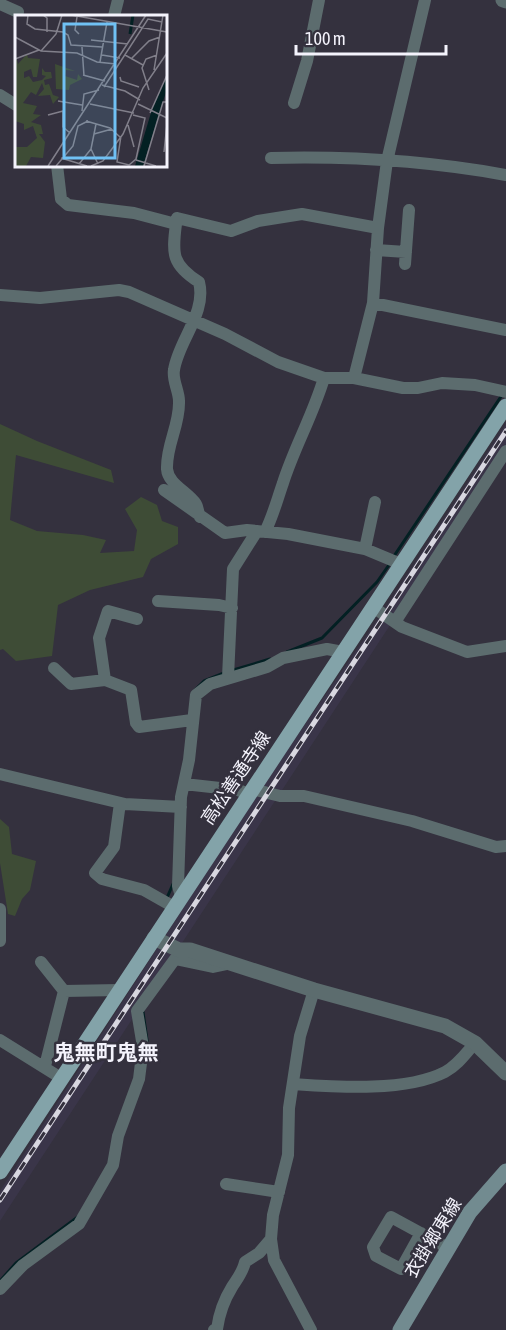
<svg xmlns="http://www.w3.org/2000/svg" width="506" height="1330" font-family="'Asap Condensed','Noto Sans JP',sans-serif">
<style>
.built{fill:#3a3549}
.green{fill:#3e4c36}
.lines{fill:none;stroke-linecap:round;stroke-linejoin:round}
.stream{stroke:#032023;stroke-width:3}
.minor{stroke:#5c6c6e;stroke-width:12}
.tertiary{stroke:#5c6c6e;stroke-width:15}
.secondary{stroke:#728b90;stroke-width:15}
.primary{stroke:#83a3a9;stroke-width:15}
.rail-casing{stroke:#d8d7e0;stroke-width:5}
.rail{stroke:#34313e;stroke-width:3;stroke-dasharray:9;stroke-linecap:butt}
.labels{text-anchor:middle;stroke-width:5;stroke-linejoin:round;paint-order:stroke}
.street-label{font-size:18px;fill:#f4f3fc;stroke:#34313e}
.quarter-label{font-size:21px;font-weight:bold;fill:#f4f3fc;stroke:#34313e}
.inset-river{fill:none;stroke:#032023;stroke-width:3}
.inset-road{fill:none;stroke:#817f8a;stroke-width:1.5}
.view{fill:#70c1f4;fill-opacity:0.15;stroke:#70c1f4;stroke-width:3}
.inset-edge{fill:none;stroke:#f4f3fc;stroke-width:3}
</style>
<rect width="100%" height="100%" fill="#34313e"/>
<path class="built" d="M506,424V448L0,1221V1191L259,791L382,613Z"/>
<path class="green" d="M0,424L37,441L111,470L114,483L16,455L10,520L37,531L83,535L106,540L100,553L134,551L137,530L125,509L141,497L157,505L162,521L178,527V544L151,559L143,577L90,590L58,605L52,656L16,661L3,649L0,650Z
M0,819L9,827L12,854L36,861L30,890L22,899L15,916L8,914L0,863Z"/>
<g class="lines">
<path class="stream" d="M394,556L502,395
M287,652L322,638L377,582L391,562
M230,671L270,659
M195,690L204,681L224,673
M166,900L173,884
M143,1012L148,1047
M1,1280L16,1263L79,1216"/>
<path class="minor" d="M0,4L18,12
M114,16L118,0
M0,95L16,105
M294,103L307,61L319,0
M271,158C349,156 429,161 506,175
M57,165L61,199L68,205L134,213L176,224L177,218L231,231L258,221L302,214L378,228
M176,224C172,254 172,265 199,282C207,313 178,341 174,370C172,380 179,391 179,401C180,425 166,445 167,469C168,484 188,492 196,504C198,507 198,513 200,517
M376,250L406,252
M405,264L409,210
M0,295L40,298L119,290L129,292L225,334L278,362L324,378H354L403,388H418L442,383L475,385L506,392
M373,303L506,330
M354,378L373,303L378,228L387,161L425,0
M164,490L225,533L247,530L288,534L365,549L401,564
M265,532C273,516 277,500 283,483C294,448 313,415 324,378
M365,549L375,502
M158,601L219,605L232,608
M373,607L402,627L467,652L506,646
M395,622L506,451
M54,668L71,684L105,680L131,690L136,723L139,727L192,720
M228,677L233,569L257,531
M105,680L99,638L108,611L137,619
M0,774L125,804L181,807
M184,784L238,790L249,794
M252,789L280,796H304L412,821L496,847L506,846
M120,803L114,847L95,873L102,879L144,890L174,907
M181,896L178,886L181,797L189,760L196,695L210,684L267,667L283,658L327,649L343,652
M0,909V941
M41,962L64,991
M0,1040L61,1078
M45,1066L64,991L119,990
M294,1084C338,1087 406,1092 445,1072C458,1065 466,1053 475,1043
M226,1184L279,1192
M421,1233L401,1269L376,1256L373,1247L391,1217L448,1248
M0,1289L23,1265L79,1224L113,1165L118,1136L139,1079L143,1047L137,1011L175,959L213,967L232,963
M214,1330L217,1329C219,1314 224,1300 232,1287C237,1279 243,1272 245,1262L259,1253L271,1239
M311,1330L274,1260L271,1239L273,1215L288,1155L289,1108L300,1036L314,990"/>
<path class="tertiary" d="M503,0L506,1
M154,938L179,950H190L314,990L445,1026L475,1043L506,1073"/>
<path class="secondary" d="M400,1330L470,1212L506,1171"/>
<path class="primary" d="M0,1172L506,406"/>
<g class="rail-casing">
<path id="rail" d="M0,1200L506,431"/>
</g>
<use href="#rail" class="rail"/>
</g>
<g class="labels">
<g class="street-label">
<text transform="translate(236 778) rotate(-56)" y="6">高松善通寺線</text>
<text transform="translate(433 1238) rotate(-58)" y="6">衣掛郷東線</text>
</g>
<g class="quarter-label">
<text x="106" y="1060">鬼無町鬼無</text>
</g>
</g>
<g transform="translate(15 15)">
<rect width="152" height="152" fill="#34313e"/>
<path d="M0,37L3,49L12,39L13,43L25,44L22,62H18L16,54L9,57V63L14,61L18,67L27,65L31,61L27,60V53L30,57H36L37,63L29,65L30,70L34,69L38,80L44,82L38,89L35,80L23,81L29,74L27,68L21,80L16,77L8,88L22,91L18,99L26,100L16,107L26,110L28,119H24L30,127L28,143L16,142L11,151H0V132H12L22,123L18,111L9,115V109L0,106ZM40,49L60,56L51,55L50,61L62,65L63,59L67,64L55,70L54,75L41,74Z" fill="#3e4c36"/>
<path d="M151,63V77L128,151H120L138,91Z" fill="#032023"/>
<path class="inset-river" d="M115,19L118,0"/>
<path class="inset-road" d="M13,0L12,9L20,14L48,17L53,20L56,30L87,32M28,0L32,3V17M56,0L152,17M62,2L60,15L64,19M41,19L47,0M0,22L26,36L62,38L82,47L101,49M76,25L113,29M67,32L69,61M26,36L41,19M87,40L105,43M110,40L128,50M117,43L134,26L145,22M0,44L24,35M85,47L92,7M139,55L148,0M68,60L90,66M105,62L106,66L124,72M87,70L110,76L125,85M89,72L133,4L147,7M134,75L127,53L131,44L142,40M43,86L67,90M75,89L119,98M123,89L152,103M67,96L69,79L84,75M135,98L152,60M33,100L48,96V112L55,118M71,106L95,113L105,122M81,109L76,134L83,149M113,110L119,132M79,119L97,114M106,121L102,147L114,150L121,144L130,103L118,100M149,137L152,109M46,143L72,151M121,145L141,151M64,149L76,134M33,151L131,0M41,151L58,131L63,111L73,106M76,151L88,146L108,119L128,73L152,38M129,151L148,87H152"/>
<path class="view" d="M49,9H100V143H49Z"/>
<rect width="152" height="152" class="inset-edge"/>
</g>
<path d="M296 45v9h150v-9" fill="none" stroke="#f4f3fc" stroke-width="3"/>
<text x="305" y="45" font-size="18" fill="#f4f3fc" stroke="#34313e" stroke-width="4.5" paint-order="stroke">100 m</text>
</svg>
